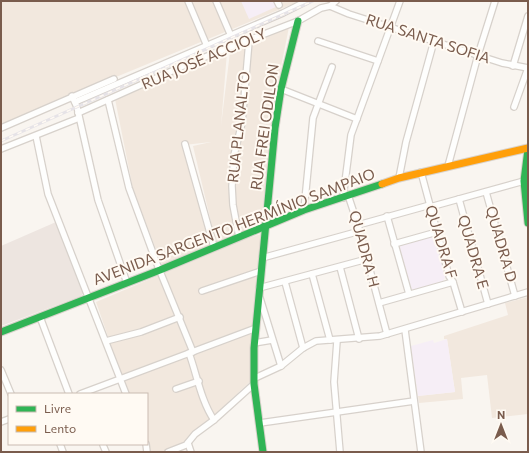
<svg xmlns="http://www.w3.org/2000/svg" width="529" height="453" viewBox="0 0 529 453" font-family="Commissioner,sans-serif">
  <rect width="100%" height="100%" fill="#f9f5f0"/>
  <g fill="#f2e8de">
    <path d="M1,1H300L99,84L1,127Z"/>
    <path d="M289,27L277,87L261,223L216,243L193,146L211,142L184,145L212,245L162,265L133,189L115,99L227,52L221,126L230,52Z"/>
    <path d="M261,234L253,350V379L186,441L164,452H145L147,444V394H128L96,302L240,241Z"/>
    <path d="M528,297V414L492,418L487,375L461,378L463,399L419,403L418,396L455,392L447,339H444V336L508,315L505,303Z"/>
  </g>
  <path fill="#ede5e0" d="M56,222L84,292L81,296L1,326V246Z"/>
  <g fill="#f6eef6">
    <path d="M241,1H276L278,6L249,19Z"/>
    <path d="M434,236L445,277L443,281L412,290L399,245Z"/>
    <path d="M447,339L455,392L418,396L411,346L433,340L434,343Z"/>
  </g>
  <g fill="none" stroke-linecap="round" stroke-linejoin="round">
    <g stroke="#d7d1cb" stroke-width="8">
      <g id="street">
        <path d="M188,1L207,46"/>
        <path d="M216,1L231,36"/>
        <path d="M277,1L279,5"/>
        <path d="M330,6L349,14L502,63L528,68"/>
        <path d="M318,41L378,61"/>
        <path d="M513,66L528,16"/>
        <path d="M281,89L357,119"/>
        <path d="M72,96L77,107L98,200L127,283"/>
        <path d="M108,100L129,188L157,264L193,352"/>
        <path d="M75,102L283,13L307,1"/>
        <path d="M514,107L528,68"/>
        <path d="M78,113L192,62L298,21L321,8L330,6L336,1"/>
        <path d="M1,128L114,79"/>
        <path d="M36,136L48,194L126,394"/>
        <path d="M185,144L214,247"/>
        <path d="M1,149L79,118"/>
        <path d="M448,166L478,55L495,1"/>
        <path d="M421,172L449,276L453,282L462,312"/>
        <path d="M399,178L406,142L434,41"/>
        <path d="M486,192L515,296"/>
        <path d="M348,195L358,225L387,334"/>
        <path d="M343,198L351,135L400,1"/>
        <path d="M459,199L488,304"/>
        <path d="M430,207L524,181"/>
        <path d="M304,210L313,118L332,67"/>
        <path d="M387,216L409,294"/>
        <path d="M358,225L430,205"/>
        <path d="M239,237L233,205L232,186L234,155L242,123L249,41"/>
        <path d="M394,244L437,232"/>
        <path d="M262,258L360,231"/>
        <path d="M340,267L359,339"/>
        <path d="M312,274L330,340"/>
        <path d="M285,282L303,348"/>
        <path d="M259,288L367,259"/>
        <path d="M202,291L261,271"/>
        <path d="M260,298L281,366"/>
        <path d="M379,303L453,282"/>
        <path d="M40,317L69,394"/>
        <path d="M405,330L421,452"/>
        <path d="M106,341L141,332L180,317"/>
        <path d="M337,341L334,382L340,452"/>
        <path d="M254,343L272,340"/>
        <path d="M189,353C197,375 201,401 214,420"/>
        <path d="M1,370L11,394"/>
        <path d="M255,378L281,366L303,348L316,341L380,336L528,292"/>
        <path d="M176,389L199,381"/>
        <path d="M80,394L256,328"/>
        <path d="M1,422L9,419"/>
        <path d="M260,423L414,401"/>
        <path d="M188,443L191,452"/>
        <path d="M60,444L63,452"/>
        <path d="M146,444L147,452"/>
        <path d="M103,445L106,452"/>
        <path d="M168,452L186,445L195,434L214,420L254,384"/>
      </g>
    </g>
    <g stroke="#d9d2cb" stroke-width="9">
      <g id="fast">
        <path d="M528,149L524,181L528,223"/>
        <path d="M1,332L160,270L304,210L382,184"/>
        <path d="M263,452L254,384V348L275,128L281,89L298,21"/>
      </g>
    </g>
    <g stroke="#d9d2cb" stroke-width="9">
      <path id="slow" d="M382,184L399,178L528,148"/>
    </g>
    <use href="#street" stroke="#fefefd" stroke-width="5.5"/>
    <use href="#fast" stroke="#30b455" stroke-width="7"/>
    <use href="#slow" stroke="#ff9f0a" stroke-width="7"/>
    <g stroke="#e6e3e7" stroke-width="3">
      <path id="rail" d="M1,141L313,1"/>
    </g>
    <use href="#rail" stroke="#fffaf3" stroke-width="1.5" stroke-dasharray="4.5" stroke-linecap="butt"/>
  </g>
  <g text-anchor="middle" stroke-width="4" stroke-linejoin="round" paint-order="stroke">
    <g font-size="15" fill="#7a5c4d" stroke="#fffaf3">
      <text transform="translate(428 39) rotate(18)" y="5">RUA SANTA SOFIA</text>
      <text transform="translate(204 59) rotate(-23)" y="5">RUA JOSÉ ACCIOLY</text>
      <text transform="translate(239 127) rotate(-84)" y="5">RUA PLANALTO</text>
      <text transform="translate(265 127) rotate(-82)" y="5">RUA FREI ODILON</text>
      <text transform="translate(234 227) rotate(-21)" y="5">AVENIDA SARGENTO HERMÍNIO SAMPAIO</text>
      <text transform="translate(441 242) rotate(73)" y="5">QUADRA F</text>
      <text transform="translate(501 244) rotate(74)" y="5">QUADRA D</text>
      <text transform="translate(364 249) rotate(75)" y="5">QUADRA H</text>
      <text transform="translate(473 252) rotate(74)" y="5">QUADRA E</text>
    </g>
  </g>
  <rect width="529" height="453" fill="none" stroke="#7a5c4d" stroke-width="4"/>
  <rect x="8" y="393" width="140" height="52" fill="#fffaf3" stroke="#cabbb1"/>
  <rect x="16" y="406" width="20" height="6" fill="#30b455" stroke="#cabbb1"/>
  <text x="44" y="413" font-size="12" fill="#7a5c4d">Livre</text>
  <rect x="16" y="426" width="20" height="6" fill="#ff9f0a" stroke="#cabbb1"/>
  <text x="44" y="433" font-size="12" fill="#7a5c4d">Lento</text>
  <g transform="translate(501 425)" stroke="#fffaf3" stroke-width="3" paint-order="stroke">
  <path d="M0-3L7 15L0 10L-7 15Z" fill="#7a5c4d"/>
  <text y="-6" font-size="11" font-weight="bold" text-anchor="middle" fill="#7a5c4d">N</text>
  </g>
</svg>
